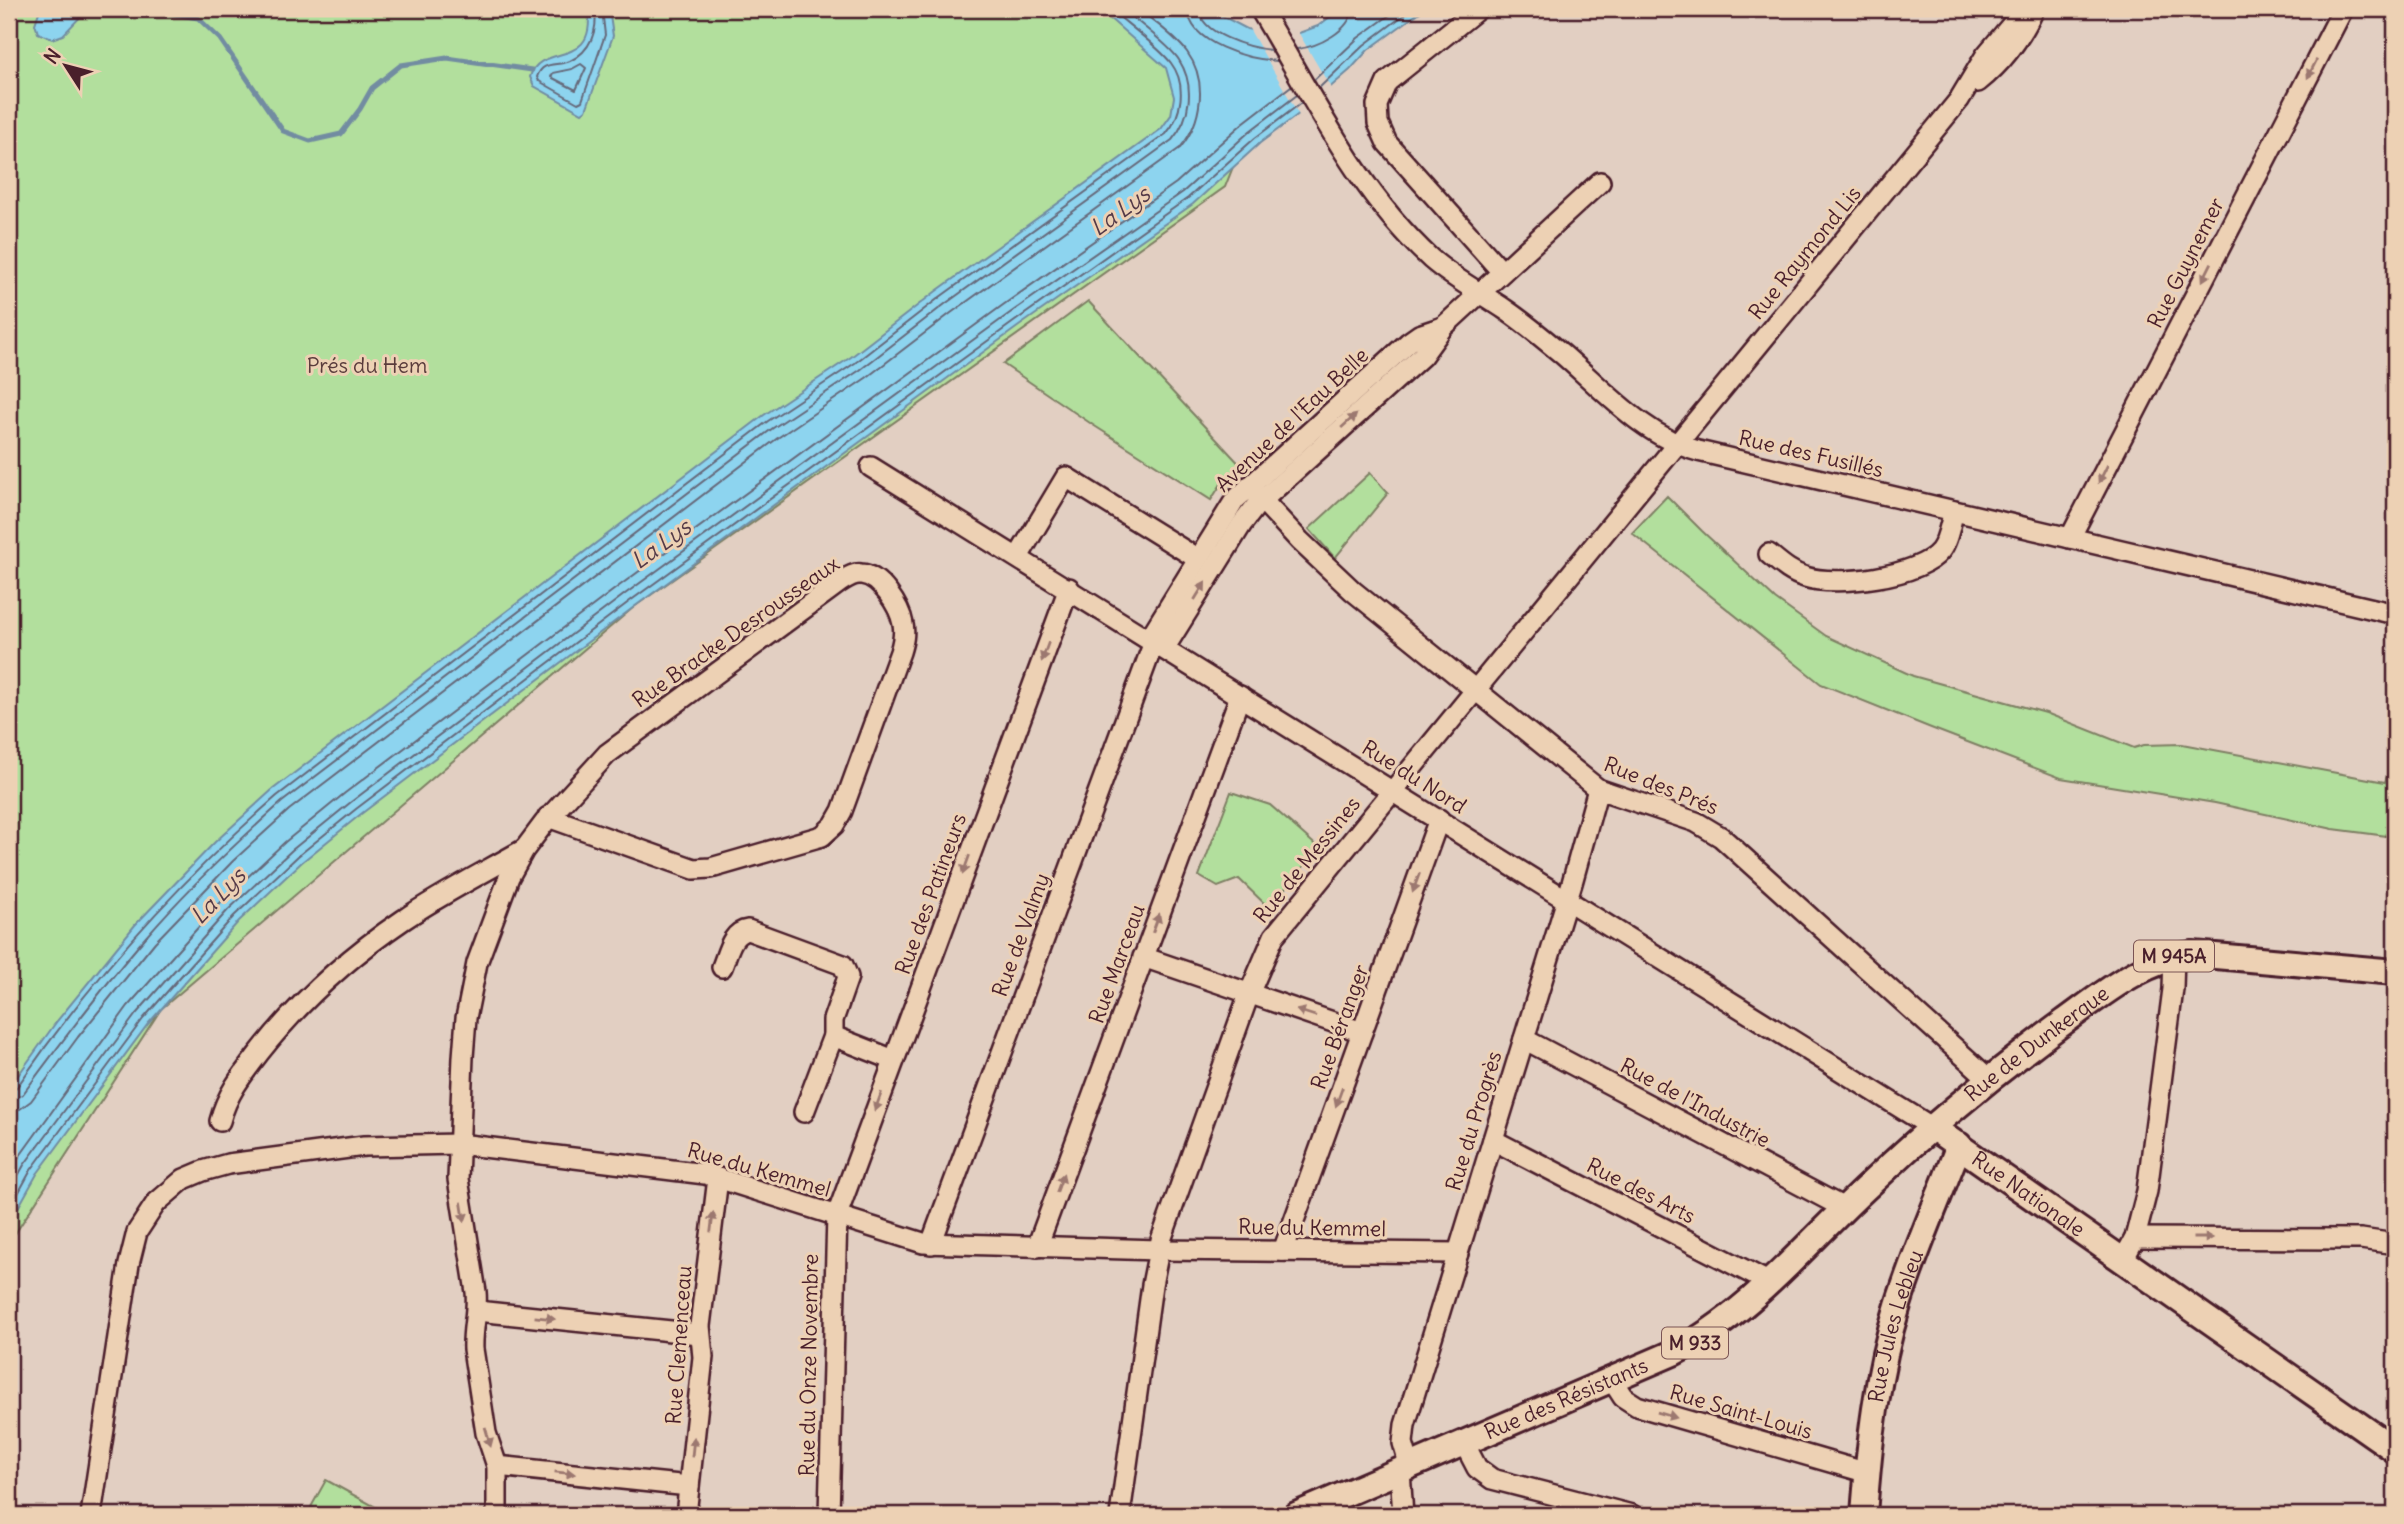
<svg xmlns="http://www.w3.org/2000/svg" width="2404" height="1524" viewBox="0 0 2404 1524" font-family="Delius,sans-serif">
  <rect width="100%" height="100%" fill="#e2cfc2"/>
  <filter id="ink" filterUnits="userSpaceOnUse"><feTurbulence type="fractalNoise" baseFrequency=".0143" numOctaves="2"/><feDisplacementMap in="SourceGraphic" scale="14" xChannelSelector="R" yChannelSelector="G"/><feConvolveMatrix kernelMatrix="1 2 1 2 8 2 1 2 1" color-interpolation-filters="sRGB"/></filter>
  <g filter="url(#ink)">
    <g fill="#b2df9d" stroke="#7e7f64" stroke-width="2">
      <path d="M9,9H1170L1242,144L1225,187L634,607L161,1009L9,1243Z"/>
      <path d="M1088,301L1245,470L1227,486L1223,481L1211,500L1093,425L1003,364Z"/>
      <path d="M1370,473L1388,493L1335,558L1309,529Z"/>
      <path d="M1667,496L1702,531L1775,599L1826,636L1913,676L2046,713L2134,748L2144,745L2182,744L2385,782L2395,750V837L2333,829L2215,803L2061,778L1931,728L1821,684L1632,533Z"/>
      <path d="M1231,792L1270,805L1319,848L1269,908L1239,879L1218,887L1199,876Z"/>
      <path d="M326,1480L381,1510L379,1515H326L311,1507Z"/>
    </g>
    <g fill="#8dd4ef" stroke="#728ca1" stroke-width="2">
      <path d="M40,9H88L63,35L52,39L38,33L35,24Z"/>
      <path d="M588,9H609L613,36L586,110L582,113L534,86L530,77C540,41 597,71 588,9Z"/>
      <path d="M1099,9H1209L1247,29L1277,35L1299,33L1318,26L1340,9H1424L1368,50L1350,70L1304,110L1260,143L1193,204L1019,326L634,607L361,814L302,862L239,921L148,1024L37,1174L9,1224V1088L57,1021L135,925L215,842L272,790L764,415L851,357L935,292L1161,129L1171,115L1174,97L1166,68Z"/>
    </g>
    <path fill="#e2cfc2" d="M1247,25L1268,30H1297L1332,90L1300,117Z"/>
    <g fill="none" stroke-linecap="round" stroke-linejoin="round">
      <g stroke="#656779" stroke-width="2">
        <path d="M595,9C598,30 591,51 570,61C556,67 543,60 537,77L539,81L578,103L582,101L605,35L602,9"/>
        <path d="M1188,9C1189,44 1248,59 1277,61"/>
        <path d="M1199,9C1200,34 1250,48 1271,50"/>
        <path d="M1297,49C1317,47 1351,31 1352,9"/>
        <path d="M581,64L586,68L576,90L551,77L553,73L572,69Z"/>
        <path d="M1314,80L1358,38L1398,9"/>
        <path d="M1319,88L1364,45L1412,9"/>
        <path d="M9,1091L17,1087C91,979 179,882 277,796L768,421L855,363L940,297L1166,134C1182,116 1187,84 1171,63C1160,48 1126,23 1110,9"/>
        <path d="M9,1100L16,1099L23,1094C62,1041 102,988 145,938C187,889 234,845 282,802L773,428L860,370L945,304L1172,140C1191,118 1195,85 1179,60C1170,45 1137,22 1123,9"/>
        <path d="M9,1110L20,1109L31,1101L78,1037L155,942L233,861L289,810L779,437L866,378L951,313L1180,148C1202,122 1208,81 1187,52C1175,36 1154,22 1139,9"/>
        <path d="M9,1171L128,1006L220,903L285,842L345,793L619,586L1003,305L1176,183L1243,123L1291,86"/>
        <path d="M9,1192L24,1165L136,1014L228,910L292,850L351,802L625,594L1010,313L1183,192L1250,131L1297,95"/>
        <path d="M9,1210L31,1170L143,1019L234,916L298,856L356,809L630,601L1015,321L1188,198L1255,138L1301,103"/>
      </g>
      <path stroke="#728ca1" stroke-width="5" d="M143,9L198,18L220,39L283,131L310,141L341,134L360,109L372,88L401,65L447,58L532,70"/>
      <g stroke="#4a1f2b" stroke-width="24">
        <g id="minor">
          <path d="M1260,9C1312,95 1356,190 1431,259C1454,279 1481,293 1506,310C1525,323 1543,338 1561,353C1602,388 1644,437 1698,451L2395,614"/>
          <path d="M1478,9L1387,82L1377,105L1378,123L1387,143L1502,272"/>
          <path d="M1978,82C2003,62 2021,38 2034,9"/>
          <path d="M871,467L1933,1128"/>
          <path d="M1249,486L1300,541L1353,591L1598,789L1696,822L1721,837L1989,1079"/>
          <path d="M2070,538L2343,9"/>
          <path d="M1769,554C1780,563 1791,573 1805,577C1835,587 1919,577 1940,551C1948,541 1950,524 1954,511"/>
          <path d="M1018,557L1066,477L1198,559"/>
          <path d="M1149,639L1235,500L1409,342L1419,335L1443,327"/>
          <path d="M1164,649L1242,524L1256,506L1422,356L1443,327L1600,182"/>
          <path d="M1143,957L1362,1032"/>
          <path d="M722,967C728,953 731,932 748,930L843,965L848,977L833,1020V1036"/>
          <path d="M1524,1039L1844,1208"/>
          <path d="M804,1112L833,1036L894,1060"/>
          <path d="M220,1121C227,1094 242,1075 259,1053C299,1002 350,956 403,920C441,894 483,873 523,850"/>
          <path d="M1493,1140L1768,1282"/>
          <path d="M2135,1238L2361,1239L2395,1244"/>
          <path d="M931,1244L1154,642"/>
          <path d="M1037,1247L1240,696"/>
          <path d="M1283,1251L1439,819"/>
          <path d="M2123,1260L2135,1238L2147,1191L2173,989L2174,955"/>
          <path d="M477,1311L700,1334"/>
          <path d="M1612,1380L1623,1397L1637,1406L1868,1473"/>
          <path d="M1464,1443L1477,1468L1492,1479L1632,1515"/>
          <path d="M497,1466L689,1486"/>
          <path d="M1410,1467L1403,1443L1405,1425L1572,883L1598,789"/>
          <path d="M1400,1471L1403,1515"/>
          <path d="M91,1515L129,1264L137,1232L156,1203L184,1179L203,1171L228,1164L364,1146L459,1144L705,1174L923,1243L1159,1250L1458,1253"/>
          <path d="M497,1515V1466L486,1433L473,1349C472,1329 478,1311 476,1292L458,1179L463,1057L466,1018L477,963L509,877L524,850L545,822L607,754L840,582C847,578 853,573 861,574C880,575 900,607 903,624C905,634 903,642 900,652L842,811L834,825L822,836L711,868L694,869L548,817"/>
          <path d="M686,1515L703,1357L700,1326L718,1178"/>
          <path d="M829,1515L837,1215L1069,588"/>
          <path d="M1120,1515L1152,1285L1161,1240L1249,994L1274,936L1959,100L1986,55L2025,9"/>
        </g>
      </g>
      <g stroke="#4a1f2b" stroke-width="30">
        <g id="major">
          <path id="s1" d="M1933,1128L2395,1450"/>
          <path id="s2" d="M1296,1515L1673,1353C1750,1314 1806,1243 1869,1185C1931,1126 1996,1072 2064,1022C2104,993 2143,960 2193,954L2395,972"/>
          <path id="s3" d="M1864,1515C1869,1445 1877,1372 1898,1305C1915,1251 1939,1198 1959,1145"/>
        </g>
      </g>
      <use href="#minor" stroke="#edd1b4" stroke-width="19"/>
      <use href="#major" stroke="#edd1b4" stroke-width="24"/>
    </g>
    <defs><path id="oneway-solid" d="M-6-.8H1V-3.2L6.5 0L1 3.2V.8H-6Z" transform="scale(1.75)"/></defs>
    <g fill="#9c7870">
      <use href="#oneway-solid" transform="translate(2312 69) rotate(117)"/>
      <use href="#oneway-solid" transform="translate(2207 272) rotate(117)"/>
      <use href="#oneway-solid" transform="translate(1349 421) rotate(-42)"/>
      <use href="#oneway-solid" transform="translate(2103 474) rotate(117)"/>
      <use href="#oneway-solid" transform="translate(1200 591) rotate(-58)"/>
      <use href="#oneway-solid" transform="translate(1045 652) rotate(110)"/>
      <use href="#oneway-solid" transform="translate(966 865) rotate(110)"/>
      <use href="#oneway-solid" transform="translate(1416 883) rotate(110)"/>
      <use href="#oneway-solid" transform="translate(1156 923) rotate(-70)"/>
      <use href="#oneway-solid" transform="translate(1306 1013) rotate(-162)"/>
      <use href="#oneway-solid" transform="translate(1339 1097) rotate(110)"/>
      <use href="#oneway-solid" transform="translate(878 1102) rotate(110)"/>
      <use href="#oneway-solid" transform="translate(1060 1183) rotate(-70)"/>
      <use href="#oneway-solid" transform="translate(463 1212) rotate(81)"/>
      <use href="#oneway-solid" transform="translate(712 1222) rotate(-83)"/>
      <use href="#oneway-solid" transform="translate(2203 1238)"/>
      <use href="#oneway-solid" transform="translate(545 1318) rotate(6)"/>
      <use href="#oneway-solid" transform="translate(1667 1415) rotate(16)"/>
      <use href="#oneway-solid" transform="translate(488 1437) rotate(74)"/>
      <use href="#oneway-solid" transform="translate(693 1447) rotate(-84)"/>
      <use href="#oneway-solid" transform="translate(565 1473) rotate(6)"/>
    </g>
  </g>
  <g text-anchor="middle" stroke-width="6" stroke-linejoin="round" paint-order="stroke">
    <g fill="#edd1b4" stroke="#7b5454" stroke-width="2">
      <rect x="2134" y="940.5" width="80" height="31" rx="5"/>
      <rect x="1662" y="1327.5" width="66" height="31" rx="5"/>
    </g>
    <g font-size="19" font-weight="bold" fill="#4a1f2b">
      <text x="2174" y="963">M 945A</text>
      <text x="1695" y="1350">M 933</text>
    </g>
    <g font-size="21" fill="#4a1f2b" stroke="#edd1b4">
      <text transform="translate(1805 253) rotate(-51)" y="7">Rue Raymond Lis</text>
      <text transform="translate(2186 263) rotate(-63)" y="7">Rue Guynemer</text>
      <text transform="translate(1292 420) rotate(-43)" y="7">Avenue de l'Eau Belle</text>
      <text transform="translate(1811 454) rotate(13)" y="7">Rue des Fusillés</text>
      <text transform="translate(736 632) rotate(-35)" y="7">Rue Bracke Desrousseaux</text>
      <text transform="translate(1414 777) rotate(32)" y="7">Rue du Nord</text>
      <text transform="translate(1661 786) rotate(22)" y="7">Rue des Prés</text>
      <text transform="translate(1307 860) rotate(-51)" y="7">Rue de Messines</text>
      <text transform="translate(931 894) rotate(-70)" y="7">Rue des Patineurs</text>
      <text transform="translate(1021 935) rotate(-70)" y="7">Rue de Valmy</text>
      <text transform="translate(1117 964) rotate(-70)" y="7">Rue Marceau</text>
      <text transform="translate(1340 1027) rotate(-70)" y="7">Rue Béranger</text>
      <text dy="7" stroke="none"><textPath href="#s2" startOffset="889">Rue de Dunkerque</textPath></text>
      <text transform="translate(1695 1103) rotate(28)" y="7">Rue de l'Industrie</text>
      <text transform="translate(1474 1121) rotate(-73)" y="7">Rue du Progrès</text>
      <text transform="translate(759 1170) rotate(16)" y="7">Rue du Kemmel</text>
      <text transform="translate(1641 1191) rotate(27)" y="7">Rue des Arts</text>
      <text dy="7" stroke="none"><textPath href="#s1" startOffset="116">Rue Nationale</textPath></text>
      <text transform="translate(1312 1228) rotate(1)" y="7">Rue du Kemmel</text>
      <text dy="7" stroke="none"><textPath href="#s3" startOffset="192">Rue Jules Lebleu</textPath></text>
      <text transform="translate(679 1345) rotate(-86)" y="7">Rue Clemenceau</text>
      <text transform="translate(809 1365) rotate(-89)" y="7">Rue du Onze Novembre</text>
      <text dy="7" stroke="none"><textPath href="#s2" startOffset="294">Rue des Résistants</textPath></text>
      <text transform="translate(1741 1412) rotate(16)" y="7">Rue Saint-Louis</text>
    </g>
    <g font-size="21" fill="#5a3c3c" stroke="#edd1b4">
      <text x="367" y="373">Prés du Hem</text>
    </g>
    <g font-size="23" font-style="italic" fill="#543a48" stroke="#edd1b4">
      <text transform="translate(1120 211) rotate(-36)" y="8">La Lys</text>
      <text transform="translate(661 544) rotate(-36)" y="8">La Lys</text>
      <text transform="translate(218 896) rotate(-46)" y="8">La Lys</text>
    </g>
  </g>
  <rect width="2404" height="1524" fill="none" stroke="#edd1b4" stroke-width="35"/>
  <rect x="18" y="18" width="2369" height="1489" fill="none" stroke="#4a1f2b" stroke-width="2.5" filter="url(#ink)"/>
  <g transform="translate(66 66) rotate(306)" stroke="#edd1b4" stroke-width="5" paint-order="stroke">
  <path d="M0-5L12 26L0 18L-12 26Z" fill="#4a1f2b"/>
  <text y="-10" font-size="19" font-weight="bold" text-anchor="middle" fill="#4a1f2b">N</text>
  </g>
</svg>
